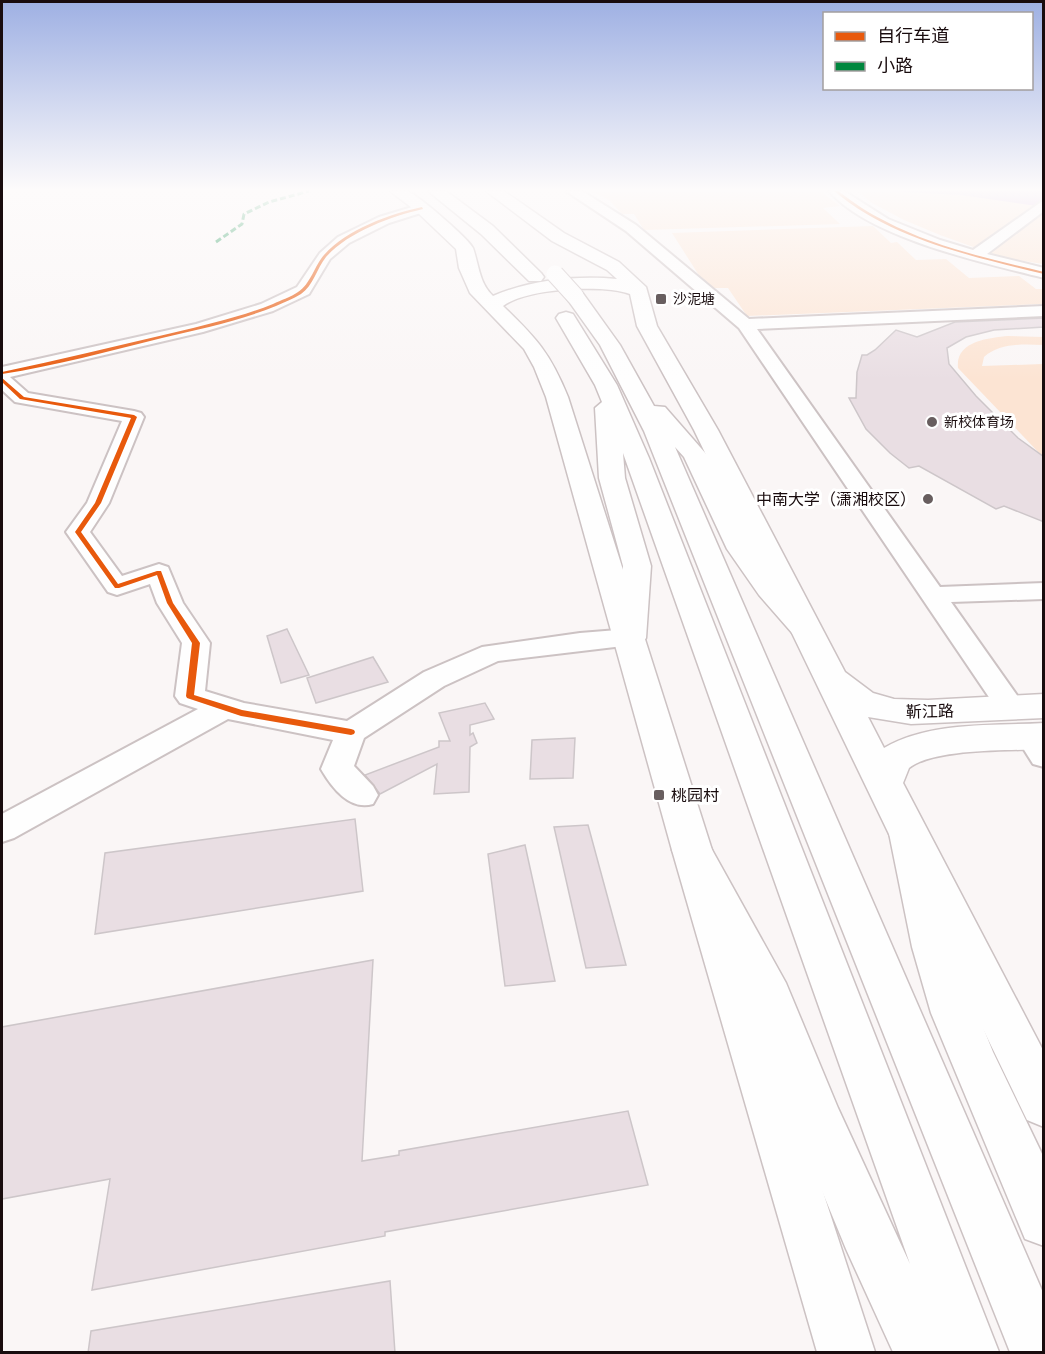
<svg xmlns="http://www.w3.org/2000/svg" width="1045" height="1354" viewBox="0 0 1045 1354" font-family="'Alegreya Sans','Noto Sans SC',sans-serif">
  <rect width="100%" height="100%" fill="#faf6f6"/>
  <g fill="#fce4d3">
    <path d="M591,191H820L840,206L823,208L840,224L644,230L634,214H622L609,200Z"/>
    <path d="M857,191H1043V264L1004,258L940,235L904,220L872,203Z"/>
    <path d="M873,226L891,243L897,242L916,260L946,259L969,278L1019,276L1036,289H1043V304L747,316L728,288H707L672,233Z"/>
    <path d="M1008,336L1043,337V345C1024,344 999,343 984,357L982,366L1043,364V457L958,368C955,341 989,338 1008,336Z"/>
  </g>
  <path fill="#cfaadb" d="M883,191H1043V207L961,195Z"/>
  <g fill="#e9dee3" stroke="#cdc6c9" stroke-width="1.5">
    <path d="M1044,318V327L994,330L966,337L947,348L949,364L976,396L1018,438L1044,457V522L1004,506L996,509L919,466L909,468L890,453L866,429L849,398H856L857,372L862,355H867L875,350L896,330L917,337L955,322Z"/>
    <path d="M287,629L309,675L281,683L267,636Z"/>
    <path d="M373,657L388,682L316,703L307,678Z"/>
    <path d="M485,703L494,719L470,725V735L473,733L477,743L470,747L469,792L434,794L437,764L380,794L365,775L439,747V741H450L439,713Z"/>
    <path d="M575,738L573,778L530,779L532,740Z"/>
    <path d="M355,819L363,891L95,934L105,853Z"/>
    <path d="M588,825L626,965L586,968L554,827Z"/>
    <path d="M525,845L555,981L505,986L488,854Z"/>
    <path d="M373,960L362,1161L399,1155V1151L628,1111L648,1185L385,1232V1236L92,1290L110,1179L2,1199V1027Z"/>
    <path d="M390,1281L395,1353H88L91,1331Z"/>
  </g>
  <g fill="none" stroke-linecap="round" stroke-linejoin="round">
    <g stroke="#ccc2c3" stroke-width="4">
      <g id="minor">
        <path d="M566,191H582L636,225L749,319L1044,306V316L757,329L940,587L1044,583V599L951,602L1021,701L1026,708L1021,715L1011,718L1001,715L739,328L626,231Z"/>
        <path d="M829,191H844L888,219L940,240L973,250L1044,200V211L987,254L1044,268V278C985,263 869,238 829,191Z"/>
        <path d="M422,204L429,208L427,211L389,223L349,243L330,259L309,294L273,311L203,332L10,377L28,393L134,411L141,413L144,417L109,503L90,532L122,576L159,564L168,567L183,603L210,643L205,691L244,703L347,721L424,672L482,647L580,633L630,629L640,632L644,638L640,644L498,661L444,686L364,738L354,766L373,786L378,795L373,804C350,811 332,788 321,769L333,740L228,719L14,838L2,842V814L198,709L180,703L175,696L182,643L157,603L150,584L117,595L108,592L66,532L87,503L122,421L15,402L2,390V367L196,324L261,304L297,287L320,253L338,237L379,217Z"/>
        <path d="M1031,726L1044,732V767L1033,764L1016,737L1020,729Z"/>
      </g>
    </g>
    <g stroke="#ccc2c3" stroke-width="3">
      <path id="major" d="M390,191C396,191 404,190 409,192C419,196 469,239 473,248C479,265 479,283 493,296C530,280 577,275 617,279L607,270L552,241L486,191H504L564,233L619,262L646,287L657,326L718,430L845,672L873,693L894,699L928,700L1044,694V718L911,724L868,717L884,748C930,721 993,726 1044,723V749C1010,751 935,748 909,768L903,783L1044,1052V1127L1027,1120L694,430L637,326L630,294C603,284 527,288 503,306C537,339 550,353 568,397L712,850L875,1352H817L672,850L546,397L534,367L524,349L470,293L459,268L456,249L416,211Z"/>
    </g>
    <g stroke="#ccc2c3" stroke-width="3">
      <g id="highway">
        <path d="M428,191H446L493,226L541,273L544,277L541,281H529L481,234Z"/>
        <path d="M575,290L582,292L620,345L654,406L665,407L707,455L754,548L781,583L820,627L815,634L804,637L793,634L759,595L727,549L684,457L675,447L1044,1295V1352H1010L644,431L600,345L565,296L568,292Z"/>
        <path d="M566,312L573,314L617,385L649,458L999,1352H893L846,1249L794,1123L750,1002L672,850L678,839L692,834L706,839L786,983L838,1108L910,1264L623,453L625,478L651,566L646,638L641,645L630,648L619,645L614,638L623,566L599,478L595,408L602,402L595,385L556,318L559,314Z"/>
        <path d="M908,818L922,822L927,833L966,985L993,1052L1044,1158V1246L1025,1239L931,1013L912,947L889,833L894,822Z"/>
      </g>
    </g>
    <use href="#minor" fill="#fefefe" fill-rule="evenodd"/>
    <use href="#major" fill="#fefefe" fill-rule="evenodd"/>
    <use href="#highway" fill="#fefefe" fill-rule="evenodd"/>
    <g stroke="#ccc2c3" stroke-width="19" stroke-linecap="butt">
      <path id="highway-bridge" d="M555,274L575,296"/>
    </g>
    <use href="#highway-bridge" stroke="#fefefe" stroke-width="17"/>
    <path stroke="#00873e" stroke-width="3" stroke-dasharray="6 3" stroke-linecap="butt" d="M216,242L242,224L244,214L269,202L309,191"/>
    <g stroke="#fff" stroke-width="3">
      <g id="cycleway">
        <path d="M834,191H838C853,202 868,213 885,221C934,247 990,259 1044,272V274C971,256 893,240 834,191Z"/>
        <path d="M422,207L423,209C392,216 348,232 326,257C317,268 313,286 301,294C293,299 284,302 276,306C239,321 200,329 162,338C109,351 55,366 2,374V372C59,360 115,346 172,333C206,325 241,317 273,304C281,300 291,297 298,292C310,285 315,265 324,255C347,229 390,214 422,207Z"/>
        <path d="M2,378L24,397L134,415L137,417L101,503L81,532L118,584L157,571H161L173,603L200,643L194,695L242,710L351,729L354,730L355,732L354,734L351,735L241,716L187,698L186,696L192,643L167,603L157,575L119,588H115L75,532L95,503L131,418L20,399L2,382Z"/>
      </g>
    </g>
    <use href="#cycleway" fill="#e8590c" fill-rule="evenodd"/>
  </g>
  <linearGradient id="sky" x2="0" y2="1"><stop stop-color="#9eb0e3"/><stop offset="0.5" stop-color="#fdfbfb"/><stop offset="1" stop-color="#fdfbfb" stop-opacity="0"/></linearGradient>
  <rect width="1045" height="380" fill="url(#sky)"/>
  <g fill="#685e5f" stroke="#fff" stroke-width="2">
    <rect x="655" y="293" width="12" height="12" rx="3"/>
    <circle cx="932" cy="422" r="6"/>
    <circle cx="928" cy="499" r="6"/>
    <rect x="653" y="789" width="12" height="12" rx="3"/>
  </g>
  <g text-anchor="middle" stroke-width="6" stroke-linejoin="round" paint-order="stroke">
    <g font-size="14" fill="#190c0e" stroke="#fff" text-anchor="start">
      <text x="673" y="304">沙泥塘</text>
      <text x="944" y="427">新校体育场</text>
    </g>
    <g font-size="16" fill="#190c0e" stroke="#fff" text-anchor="end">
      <text x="916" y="505">中南大学（潇湘校区）</text>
      <text x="671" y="801" text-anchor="start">桃园村</text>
    </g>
    <g font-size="16" fill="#190c0e" stroke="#fff">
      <text transform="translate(930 711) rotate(-1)" y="6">靳江路</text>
    </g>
  </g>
  <rect width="1045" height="1354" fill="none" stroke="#190c0e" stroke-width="6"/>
  <rect x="823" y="12" width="210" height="78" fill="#ffffff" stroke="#a39e9f" stroke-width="1.5"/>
  <rect x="835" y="32" width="30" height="9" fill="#e8590c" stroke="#a39e9f" stroke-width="1.5"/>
  <text x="877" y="42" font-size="18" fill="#190c0e">自行车道</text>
  <rect x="835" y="62" width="30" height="9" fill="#00873e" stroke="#a39e9f" stroke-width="1.5"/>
  <text x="877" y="72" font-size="18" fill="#190c0e">小路</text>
</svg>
